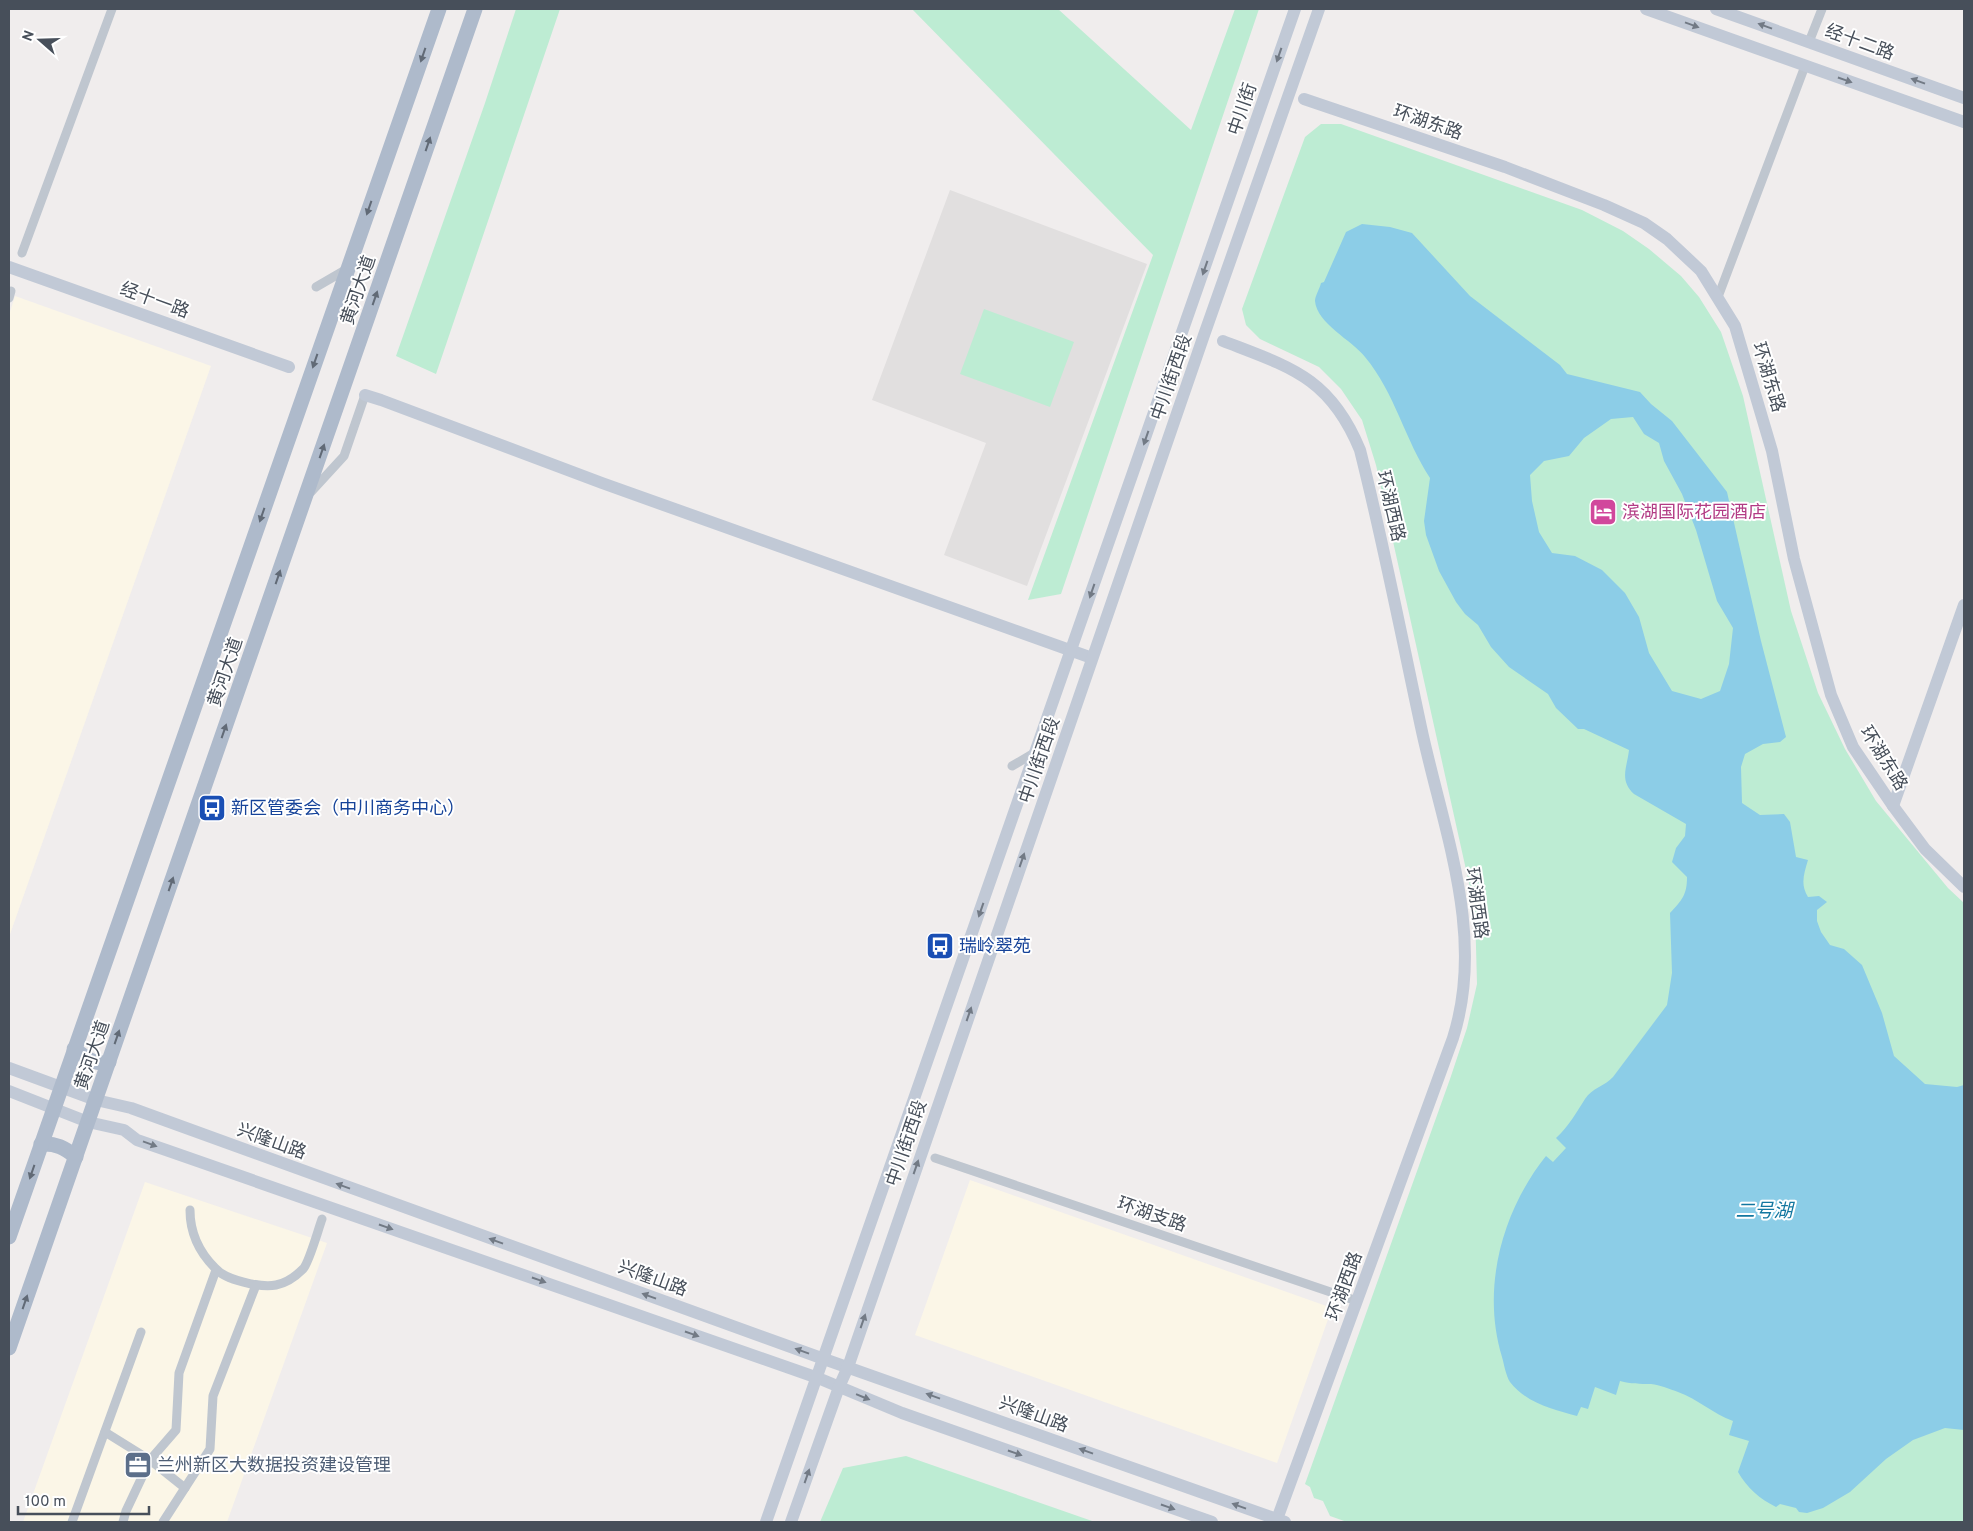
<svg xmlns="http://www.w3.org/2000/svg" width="1973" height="1531" viewBox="0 0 1973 1531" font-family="Overpass,'Noto Sans SC',sans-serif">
  <rect width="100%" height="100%" fill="#f0eded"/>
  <g fill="#fbf6e7">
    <path d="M15,296L211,366L9,937V315Z"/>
    <path d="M970,1180L1332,1308L1277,1463L915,1335Z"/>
    <path d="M145,1182L327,1243L227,1522H23Z"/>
  </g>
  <path fill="#e1dfdf" d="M950,190L1147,264L1027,586L944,555L986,443L872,400Z"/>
  <g fill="#bdecd3">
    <path d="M516,9H560L436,374L396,356L485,103Z"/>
    <path d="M912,9H1058L1191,130L1235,9H1259L1061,594L1028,600L1153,255Z"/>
    <path d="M1321,124H1341L1582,210L1623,231L1649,249L1681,276L1699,297L1721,332L1743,396L1791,611L1818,693L1845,749L1876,801L1948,888L1964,903V1522H1347L1330,1516L1323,1501L1314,1498L1310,1487L1305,1484L1450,1079L1467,1028L1477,984L1475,910L1376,465L1362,420L1341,389L1319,367L1260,339L1246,325L1242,309L1305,137Z"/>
    <path d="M984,309L1074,342L1050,407L960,374Z"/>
    <path d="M906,1456L1095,1522H820L843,1468Z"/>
  </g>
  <path fill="#8ccde7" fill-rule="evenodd" d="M1362,224L1390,227L1412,233L1470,296L1560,365L1567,374L1640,392L1651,404L1672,421L1727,492L1761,641L1786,737L1780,742L1763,744L1745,754L1741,767L1742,803L1760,815L1784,814L1790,822L1796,857L1808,860C1804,874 1800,884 1808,897L1819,896L1827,902L1817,910V921L1821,932L1830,945L1844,949L1862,965L1882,1013L1894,1056L1925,1084L1957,1087L1964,1085V1430L1945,1428L1913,1440L1886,1459L1850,1492L1823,1508L1807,1513L1799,1512L1796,1508L1780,1504L1776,1507C1760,1499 1747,1488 1738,1472L1749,1441L1729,1435L1733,1421C1713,1414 1698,1399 1678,1392C1670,1389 1660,1385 1651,1384C1640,1384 1631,1384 1620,1381L1616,1395L1595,1387L1588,1409L1581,1407L1577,1416C1554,1410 1526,1403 1510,1382C1506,1376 1504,1364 1502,1357C1481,1288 1502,1211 1546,1156L1553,1162L1566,1148L1556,1138C1569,1126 1576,1113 1585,1099C1592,1088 1605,1086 1613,1077L1667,1005L1672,973L1670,913C1682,900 1687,895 1687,877L1672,862L1676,848L1685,836L1686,824L1634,794C1619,780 1627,768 1629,750L1584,729H1578L1556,708L1548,694L1509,667L1491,647L1478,625L1465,614L1456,602L1439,571L1426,535L1424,521L1430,478C1405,440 1395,393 1365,357C1352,340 1317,324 1315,301C1315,296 1320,288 1321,283L1324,282L1346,232ZM1633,417L1644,434L1659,443L1664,461L1682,494L1696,530L1717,601L1733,628L1729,664L1720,691L1701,699L1672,691L1649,653L1639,617L1625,593L1602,570L1575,556L1552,553L1539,532L1532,501L1530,475L1544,461L1569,456L1584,438L1611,419Z"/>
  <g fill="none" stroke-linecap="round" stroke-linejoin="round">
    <g stroke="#bfc6cf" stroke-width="9">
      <path d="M1809,42L1822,9"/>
      <path d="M22,253L112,9"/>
      <path d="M316,287L347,269"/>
      <path d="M1718,297L1805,66"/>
      <path d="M9,298L11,291"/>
      <path d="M311,492L344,456L365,395"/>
      <path d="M1012,766L1036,752"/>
      <path d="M935,1158L1357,1301"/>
      <path d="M190,1210C190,1232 199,1252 215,1268C225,1280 261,1288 276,1285C286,1283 296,1276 303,1269C309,1263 318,1230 322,1219"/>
      <path d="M105,1432L150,1460L185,1488"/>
      <path d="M72,1522L141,1332"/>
      <path d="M123,1522L126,1511L150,1460L176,1430L179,1373L216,1270"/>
      <path d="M163,1522L210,1449L213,1396L256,1285"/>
    </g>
    <g stroke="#c1c9d6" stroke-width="12">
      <path d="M1646,9L1964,122"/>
      <path d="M1716,9L1964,98"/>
      <path d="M1304,99L1505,167L1604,205L1644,223L1667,239L1701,271L1735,326L1772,451L1794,559L1831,695L1853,747L1893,806L1925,849L1964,887"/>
      <path d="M9,267L289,367"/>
      <path d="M1223,341C1290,367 1330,377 1360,450C1383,541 1401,634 1421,727C1443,830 1486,934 1453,1038L1276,1522"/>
      <path d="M365,395L381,400L602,483L1092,658"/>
      <path d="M1893,806L1964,605"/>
      <path d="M9,1068L96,1100L131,1108L824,1359L1285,1522"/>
      <path d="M9,1091L88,1122L124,1130L137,1140L166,1150L818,1378L902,1413L1212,1522"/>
      <path d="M766,1522L1295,9"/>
      <path d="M791,1522L839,1387L848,1367L1204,335L1319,9"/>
    </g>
    <g stroke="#aebacb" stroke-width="15">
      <path d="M74,1049C86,1057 94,1066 109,1062"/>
      <path d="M41,1144C56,1143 65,1148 76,1157"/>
      <path d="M9,1237L439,9"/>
      <path d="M9,1348L475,9"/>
    </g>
  </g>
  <defs><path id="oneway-solid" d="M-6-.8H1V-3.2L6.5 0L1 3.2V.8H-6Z" transform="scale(1.25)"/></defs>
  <g fill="#727a85">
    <use href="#oneway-solid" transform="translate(1692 25) rotate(20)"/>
    <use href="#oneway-solid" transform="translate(1765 26) rotate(-160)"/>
    <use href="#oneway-solid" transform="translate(1279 55) rotate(109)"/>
    <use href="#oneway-solid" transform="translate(1845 80) rotate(19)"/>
    <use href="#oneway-solid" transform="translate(1918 81) rotate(-160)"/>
    <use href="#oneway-solid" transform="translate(1205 268) rotate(109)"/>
    <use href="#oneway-solid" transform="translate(1146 438) rotate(109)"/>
    <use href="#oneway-solid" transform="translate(1092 591) rotate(109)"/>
    <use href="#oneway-solid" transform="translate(1022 860) rotate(-71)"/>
    <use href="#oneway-solid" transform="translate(981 910) rotate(109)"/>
    <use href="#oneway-solid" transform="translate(969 1014) rotate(-71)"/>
    <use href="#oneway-solid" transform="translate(150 1144) rotate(20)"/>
    <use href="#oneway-solid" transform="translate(916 1167) rotate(-71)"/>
    <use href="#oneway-solid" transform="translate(343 1186) rotate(-160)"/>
    <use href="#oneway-solid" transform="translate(386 1227) rotate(19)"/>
    <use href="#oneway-solid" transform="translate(496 1241) rotate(-160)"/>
    <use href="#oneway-solid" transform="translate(539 1280) rotate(19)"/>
    <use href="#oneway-solid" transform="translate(649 1296) rotate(-160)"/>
    <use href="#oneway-solid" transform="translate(863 1321) rotate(-71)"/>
    <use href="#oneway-solid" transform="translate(692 1334) rotate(19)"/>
    <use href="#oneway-solid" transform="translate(802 1351) rotate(-160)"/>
    <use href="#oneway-solid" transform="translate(933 1396) rotate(-160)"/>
    <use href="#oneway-solid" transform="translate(863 1397) rotate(22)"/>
    <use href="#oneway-solid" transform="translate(1086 1451) rotate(-160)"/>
    <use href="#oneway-solid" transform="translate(1015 1453) rotate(19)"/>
    <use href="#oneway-solid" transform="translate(807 1476) rotate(-71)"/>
    <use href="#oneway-solid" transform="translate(1239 1506) rotate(-160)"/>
    <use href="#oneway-solid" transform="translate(1168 1507) rotate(19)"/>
  </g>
  <g fill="#616a76">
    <use href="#oneway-solid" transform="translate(423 55) rotate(109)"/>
    <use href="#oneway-solid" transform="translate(428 144) rotate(-71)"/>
    <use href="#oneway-solid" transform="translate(369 208) rotate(109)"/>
    <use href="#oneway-solid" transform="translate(375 298) rotate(-71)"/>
    <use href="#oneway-solid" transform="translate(315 361) rotate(109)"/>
    <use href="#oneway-solid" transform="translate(322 451) rotate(-71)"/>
    <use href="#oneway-solid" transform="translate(262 515) rotate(109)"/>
    <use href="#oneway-solid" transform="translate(278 577) rotate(-71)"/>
    <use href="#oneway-solid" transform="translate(224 731) rotate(-71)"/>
    <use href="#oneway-solid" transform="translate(171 884) rotate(-71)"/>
    <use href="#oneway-solid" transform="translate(117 1037) rotate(-71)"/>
    <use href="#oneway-solid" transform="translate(32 1172) rotate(109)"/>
    <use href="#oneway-solid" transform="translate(25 1302) rotate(-71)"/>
  </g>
  <defs>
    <g id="hotel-square" transform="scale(1.4375)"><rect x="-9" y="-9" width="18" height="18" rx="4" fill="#d1479c" stroke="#fff"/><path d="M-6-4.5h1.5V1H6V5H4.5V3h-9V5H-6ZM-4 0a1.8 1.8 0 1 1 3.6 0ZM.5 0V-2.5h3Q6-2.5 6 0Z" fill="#fff"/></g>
    <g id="bus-square" transform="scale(1.4375)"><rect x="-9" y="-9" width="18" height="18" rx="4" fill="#1a4fb4" stroke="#fff"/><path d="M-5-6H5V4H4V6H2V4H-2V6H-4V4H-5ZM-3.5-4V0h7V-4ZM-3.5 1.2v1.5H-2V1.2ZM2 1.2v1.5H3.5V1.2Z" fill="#fff"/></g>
    <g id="office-square" transform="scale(1.4375)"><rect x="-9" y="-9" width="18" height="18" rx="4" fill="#5c6f8a" stroke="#fff"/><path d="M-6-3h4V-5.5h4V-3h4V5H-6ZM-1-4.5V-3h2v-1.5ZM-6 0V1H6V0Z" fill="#fff"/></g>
  </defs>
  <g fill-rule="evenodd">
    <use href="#hotel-square" x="1603" y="512"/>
    <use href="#bus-square" x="212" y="808"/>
    <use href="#bus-square" x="940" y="946"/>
    <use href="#office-square" x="138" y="1465"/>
  </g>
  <g text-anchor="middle" stroke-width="4" stroke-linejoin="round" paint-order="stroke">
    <g font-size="18" fill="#474f5a" stroke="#fff">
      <text transform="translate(1860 42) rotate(20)" y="6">经十二路</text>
      <text transform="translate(1242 109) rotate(-71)" y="6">中川街</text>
      <text transform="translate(1428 122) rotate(19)" y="6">环湖东路</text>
      <text transform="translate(358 290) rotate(-71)" y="6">黄河大道</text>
      <text transform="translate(155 300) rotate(20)" y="6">经十一路</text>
      <text transform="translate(1171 377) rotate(-71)" y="6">中川街西段</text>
      <text transform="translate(1769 377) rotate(73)" y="6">环湖东路</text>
      <text transform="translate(1391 506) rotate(77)" y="6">环湖西路</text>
      <text transform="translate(225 672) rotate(-71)" y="6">黄河大道</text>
      <text transform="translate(1884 758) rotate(58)" y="6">环湖东路</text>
      <text transform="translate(1039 760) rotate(-71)" y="6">中川街西段</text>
      <text transform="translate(1477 903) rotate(82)" y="6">环湖西路</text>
      <text transform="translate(92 1055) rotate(-71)" y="6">黄河大道</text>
      <text transform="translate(272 1141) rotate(20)" y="6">兴隆山路</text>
      <text transform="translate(906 1143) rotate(-71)" y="6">中川街西段</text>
      <text transform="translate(1152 1214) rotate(19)" y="6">环湖支路</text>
      <text transform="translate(653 1278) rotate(20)" y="6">兴隆山路</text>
      <text transform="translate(1344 1286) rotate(-70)" y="6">环湖西路</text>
      <text transform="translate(1034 1414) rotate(20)" y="6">兴隆山路</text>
    </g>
    <g font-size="18" fill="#b23c85" stroke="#fff" text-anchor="start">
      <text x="1622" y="518">滨湖国际花园酒店</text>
    </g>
    <g font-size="18" fill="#164399" stroke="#fff" text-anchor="start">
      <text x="231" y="814">新区管委会（中川商务中心）</text>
      <text x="959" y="952">瑞岭翠苑</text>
    </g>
    <g font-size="18" fill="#4e5e75" stroke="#fff" text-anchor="start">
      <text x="157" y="1471">兰州新区大数据投资建设管理</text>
    </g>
    <g font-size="19" font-style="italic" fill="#1377a0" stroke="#fff">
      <text x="1764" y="1217">二号湖</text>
    </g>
  </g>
  <rect width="1973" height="1531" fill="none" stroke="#474f5a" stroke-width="20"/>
  <g transform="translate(40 40) rotate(290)" stroke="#ffffff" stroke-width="4" paint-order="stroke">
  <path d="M0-4L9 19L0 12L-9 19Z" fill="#474f5a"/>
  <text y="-8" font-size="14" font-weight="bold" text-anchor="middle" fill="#474f5a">N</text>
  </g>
  <path d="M18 1506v8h131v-8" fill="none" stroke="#474f5a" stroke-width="2.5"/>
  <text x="25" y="1506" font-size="15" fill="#474f5a" stroke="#ffffff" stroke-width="4" paint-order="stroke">100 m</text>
</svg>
